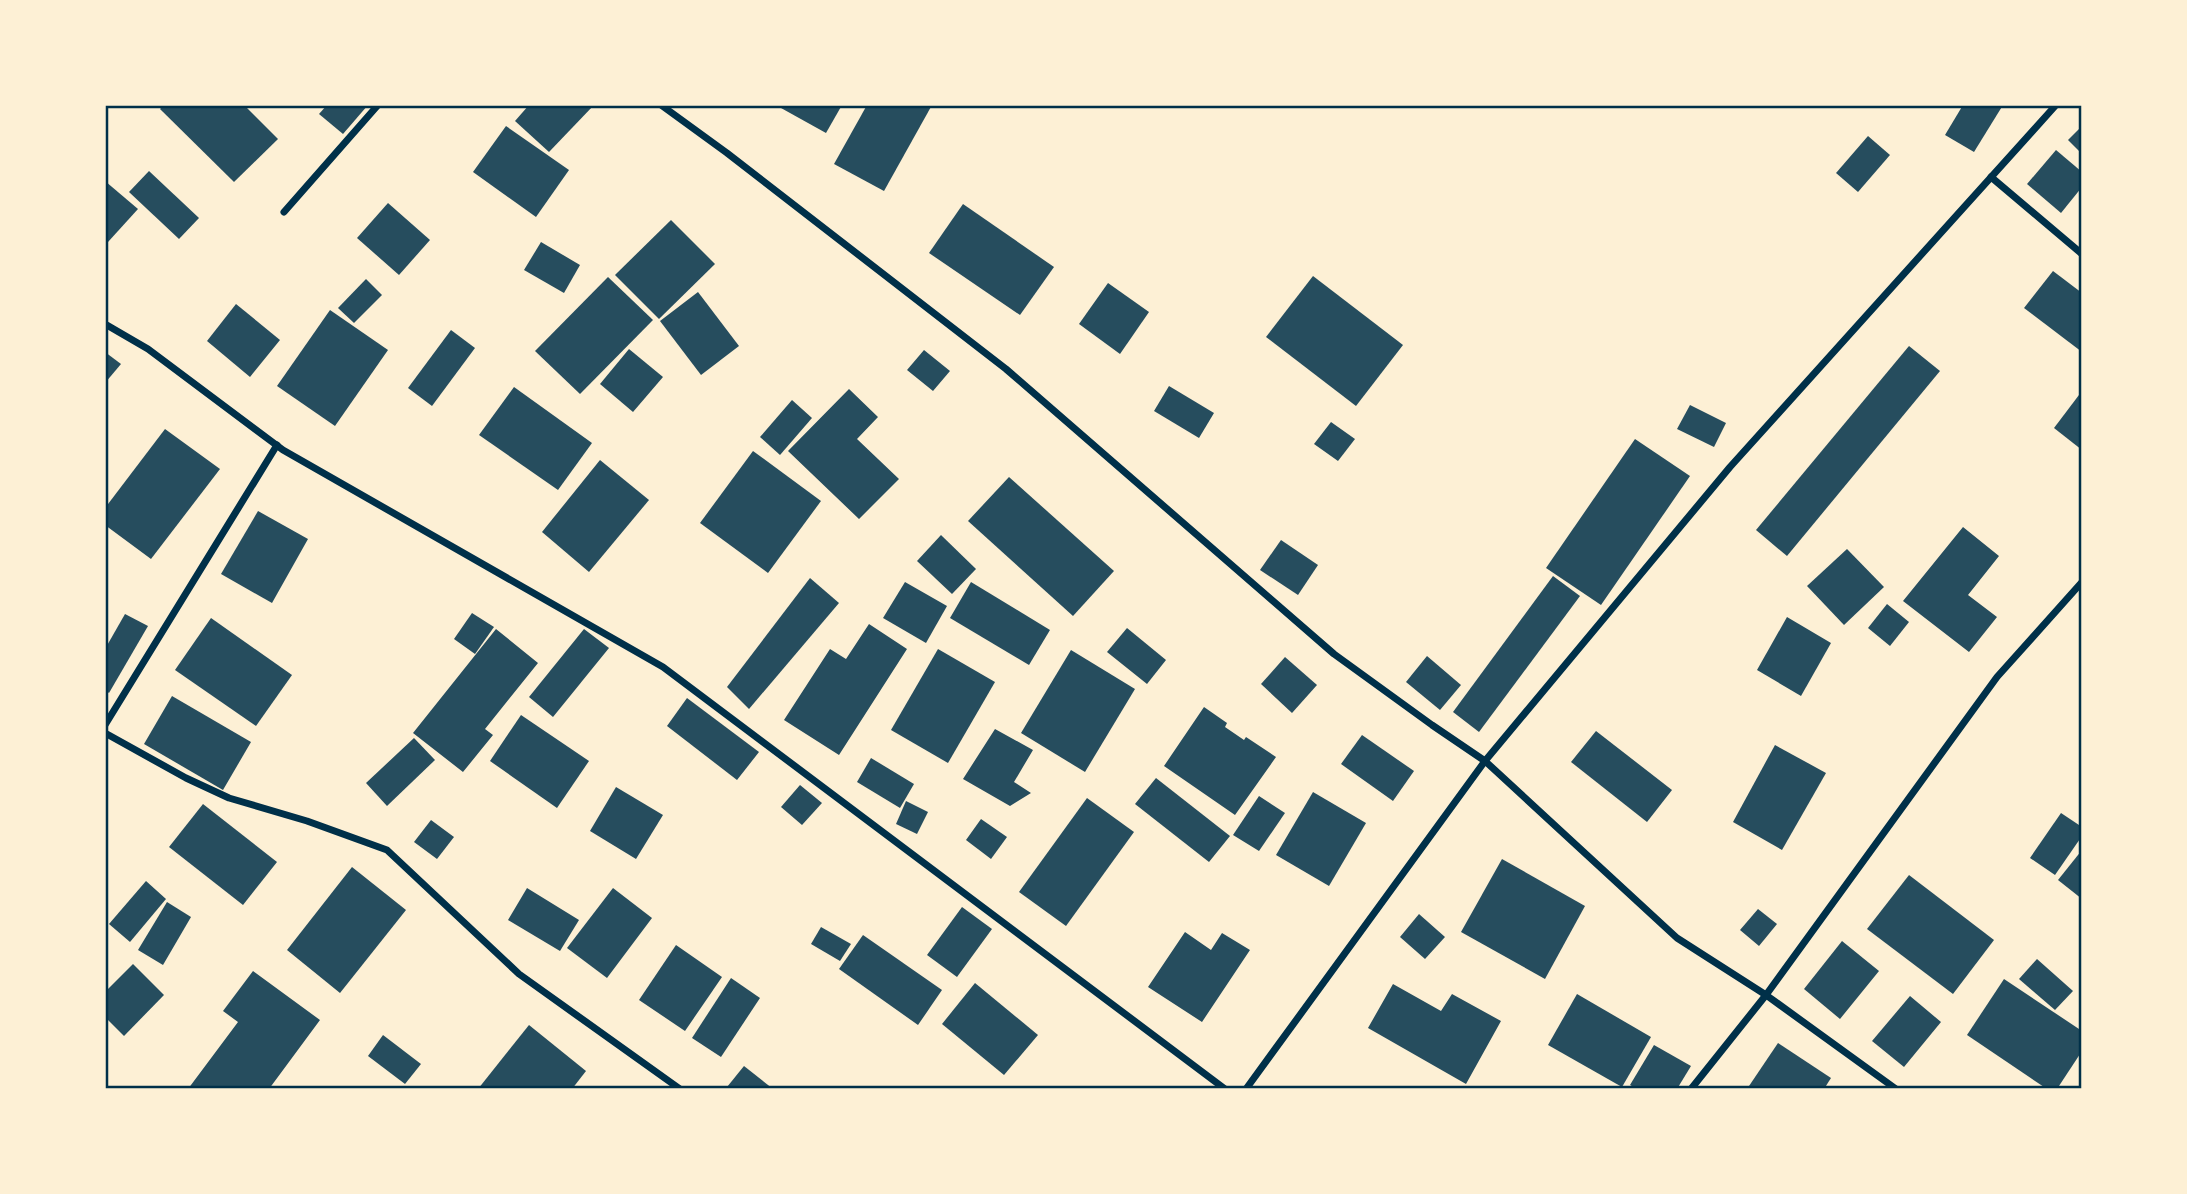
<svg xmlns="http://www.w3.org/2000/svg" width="2187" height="1194" viewBox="0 0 2187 1194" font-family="Signika,sans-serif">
  <rect width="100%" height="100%" fill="#fdf0d5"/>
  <g fill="#264d5e">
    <path d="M164,105H244L278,139L234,182L160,109Z"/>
    <path d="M327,105H368L343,134L319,114Z"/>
    <path d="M529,105H594L549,152L515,121Z"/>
    <path d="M782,105H842L826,133L781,108Z"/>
    <path d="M867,105H932L884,191L834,164Z"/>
    <path d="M1963,105H2003L1974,152L1945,135Z"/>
    <path d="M506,126L569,170L536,217L473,172Z"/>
    <path d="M2082,126V154L2068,140Z"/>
    <path d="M1868,136L1890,155L1858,192L1836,173Z"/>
    <path d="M2056,150L2082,172V187L2061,213L2027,184Z"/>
    <path d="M149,171L199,218L179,239L129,192Z"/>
    <path d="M105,181L138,209L108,242L105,240Z"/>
    <path d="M388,203L430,240L399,275L357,238Z"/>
    <path d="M963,204L1054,267L1020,315L929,253Z"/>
    <path d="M671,220L715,264L659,319L615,275Z"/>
    <path d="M541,242L580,265L564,293L524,270Z"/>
    <path d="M2053,271L2082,293V352L2024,308Z"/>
    <path d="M1313,276L1403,345L1356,406L1266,337Z"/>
    <path d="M608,277L653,320L580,394L535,351Z"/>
    <path d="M366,279L382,295L354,323L338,308Z"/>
    <path d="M1108,283L1149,312L1120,354L1079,324Z"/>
    <path d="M698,292L739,346L701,375L660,321Z"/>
    <path d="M236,304L280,340L250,377L207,341Z"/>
    <path d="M330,310L388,350L335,426L277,386Z"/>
    <path d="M451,330L475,348L432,406L408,388Z"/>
    <path d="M1909,346L1940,371L1787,556L1756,530Z"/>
    <path d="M629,349L663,377L633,412L600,384Z"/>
    <path d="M924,350L950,371L933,391L907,370Z"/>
    <path d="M105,352L121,364L105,383Z"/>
    <path d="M1169,386L1214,413L1199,438L1154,411Z"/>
    <path d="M514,387L592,443L558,490L479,435Z"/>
    <path d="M849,389L878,417L857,439L899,479L859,519L788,451Z"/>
    <path d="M2082,391V450L2054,428Z"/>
    <path d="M792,400L812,418L780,455L760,437Z"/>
    <path d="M1690,405L1726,423L1714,447L1677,429Z"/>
    <path d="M1331,422L1355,439L1338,461L1314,444Z"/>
    <path d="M165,429L220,469L151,559L105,525V508Z"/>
    <path d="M1635,439L1690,476L1601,605L1546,568Z"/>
    <path d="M753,451L821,501L768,573L700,523Z"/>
    <path d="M600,460L649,500L589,572L542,532Z"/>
    <path d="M1009,477L1114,571L1073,616L968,521Z"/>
    <path d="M258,511L308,539L272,603L221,574Z"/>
    <path d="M1963,527L1999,556L1968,595L1997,617L1969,652L1903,601Z"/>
    <path d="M941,535L976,569L952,594L917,561Z"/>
    <path d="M1281,540L1318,565L1298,595L1260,570Z"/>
    <path d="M1847,549L1884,587L1844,625L1807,586Z"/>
    <path d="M1553,576L1580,596L1479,732L1453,712Z"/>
    <path d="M810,578L839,603L749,709L727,687Z"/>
    <path d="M905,582L947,606L926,643L883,618Z"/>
    <path d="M971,582L1050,630L1029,665L950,618Z"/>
    <path d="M1887,604L1909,622L1890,646L1868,628Z"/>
    <path d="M472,613L494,627L475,654L454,639Z"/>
    <path d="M125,614L148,626L109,693L105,690V649Z"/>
    <path d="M1787,617L1831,643L1801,696L1757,670Z"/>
    <path d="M211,618L292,675L256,726L175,670Z"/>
    <path d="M869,624L907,649L839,755L784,720L830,649L846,659Z"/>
    <path d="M1127,628L1166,660L1147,684L1107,652Z"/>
    <path d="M496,629L538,663L485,729L493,735L463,772L413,733Z"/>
    <path d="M584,629L609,648L553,717L529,697Z"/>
    <path d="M938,649L995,682L948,763L891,730Z"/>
    <path d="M1071,650L1135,689L1085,772L1021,733Z"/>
    <path d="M1427,656L1461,685L1440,710L1406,682Z"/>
    <path d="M1285,657L1317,685L1292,713L1261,684Z"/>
    <path d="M172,696L251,742L223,790L144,744Z"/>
    <path d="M687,698L759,752L737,780L667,726Z"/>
    <path d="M1204,707L1227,723L1225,727L1244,740L1246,737L1276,757L1235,815L1164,766Z"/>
    <path d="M521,715L589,761L557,808L490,761Z"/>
    <path d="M995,729L1033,750L1014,782L1031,793L1010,806L963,779Z"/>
    <path d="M1596,731L1672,790L1647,822L1571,762Z"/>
    <path d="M1362,735L1414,771L1393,801L1341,764Z"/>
    <path d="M414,738L435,760L387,806L366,783Z"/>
    <path d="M1775,745L1826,773L1782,850L1733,822Z"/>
    <path d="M871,758L914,784L900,808L857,782Z"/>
    <path d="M1156,778L1230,836L1209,862L1135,804Z"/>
    <path d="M800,785L822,803L802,825L781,807Z"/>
    <path d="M616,787L663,815L636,859L590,831Z"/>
    <path d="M1313,792L1366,823L1329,886L1276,855Z"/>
    <path d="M1259,796L1285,813L1259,851L1233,835Z"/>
    <path d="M1087,798L1134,832L1066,926L1019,892Z"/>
    <path d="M906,801L928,812L917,834L896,824Z"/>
    <path d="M203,804L277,862L243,905L169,847Z"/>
    <path d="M2061,813L2082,827V836L2055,875L2030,858Z"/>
    <path d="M981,819L1007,837L991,859L966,840Z"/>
    <path d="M431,820L454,837L437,859L414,842Z"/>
    <path d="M2082,850V899L2058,880Z"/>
    <path d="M1502,859L1585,906L1545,979L1461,932Z"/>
    <path d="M352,867L406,910L340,993L287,950Z"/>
    <path d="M1909,875L1994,940L1953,994L1867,929Z"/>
    <path d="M146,881L166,899L130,942L109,924Z"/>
    <path d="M527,888L579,920L560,951L508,920Z"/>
    <path d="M613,888L652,918L607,978L567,948Z"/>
    <path d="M167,902L191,917L163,965L138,950Z"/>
    <path d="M962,907L992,929L957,977L927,955Z"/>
    <path d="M1758,909L1777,924L1759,946L1740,930Z"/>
    <path d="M1419,914L1445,937L1425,959L1400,937Z"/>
    <path d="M821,927L851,944L840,961L811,944Z"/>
    <path d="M1185,932L1211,950L1222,933L1250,950L1202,1022L1148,987Z"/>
    <path d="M863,935L942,990L918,1025L839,969Z"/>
    <path d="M1842,941L1879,971L1840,1019L1804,989Z"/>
    <path d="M676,945L722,977L685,1031L639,1000Z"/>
    <path d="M2037,959L2073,991L2055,1010L2019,979Z"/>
    <path d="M133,964L164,995L124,1036L105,1017V992Z"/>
    <path d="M253,971L320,1020L269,1089H188L238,1022L223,1011Z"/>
    <path d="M731,978L760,998L721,1057L692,1038Z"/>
    <path d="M2004,979L2082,1031V1051L2057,1089H2047L1967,1035Z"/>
    <path d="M975,983L1038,1035L1004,1075L942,1024Z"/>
    <path d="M1393,984L1441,1011L1452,994L1501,1021L1466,1084L1368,1028Z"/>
    <path d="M1577,994L1651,1037L1622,1087L1548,1045Z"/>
    <path d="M1910,996L1941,1022L1904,1067L1872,1041Z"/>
    <path d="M529,1025L586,1071L572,1089H478Z"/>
    <path d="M383,1035L421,1064L405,1084L368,1056Z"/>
    <path d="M1778,1043L1831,1078L1824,1089H1747Z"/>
    <path d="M1654,1045L1691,1066L1677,1089H1637L1630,1085Z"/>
    <path d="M744,1066L773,1089H729L727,1087Z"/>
  </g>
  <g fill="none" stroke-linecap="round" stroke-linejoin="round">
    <g stroke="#003049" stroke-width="7">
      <path d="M661,105L727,153L1006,369L1334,654L1432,725L1485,761L1677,938L1766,995L1896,1089"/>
      <path d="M1991,177L2082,254"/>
      <path d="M284,212L378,105"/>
      <path d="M105,324L148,349L283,450L663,667L1225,1089"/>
      <path d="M105,725L277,445"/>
      <path d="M105,733L186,778L229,798L307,821L387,850L519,974L680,1089"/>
      <path d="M1246,1089L1485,761L1730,467L2056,105"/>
      <path d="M1691,1089L1766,995L1997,677L2082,582"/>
    </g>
  </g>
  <rect width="2187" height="1194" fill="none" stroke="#fdf0d5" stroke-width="214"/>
  <rect x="107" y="107" width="1973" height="980" fill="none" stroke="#003049" stroke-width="2.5"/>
</svg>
